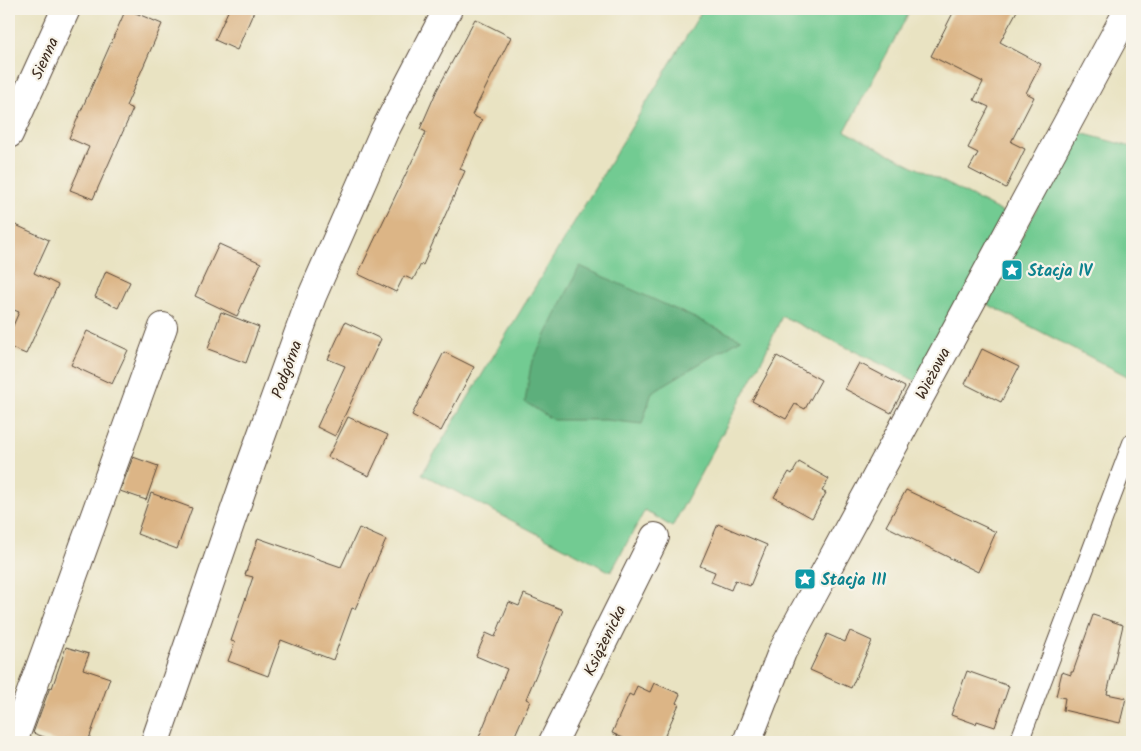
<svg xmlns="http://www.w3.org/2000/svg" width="1141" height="751" viewBox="0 0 1141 751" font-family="Kalam,sans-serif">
  <rect width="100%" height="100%" fill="#f7f3e8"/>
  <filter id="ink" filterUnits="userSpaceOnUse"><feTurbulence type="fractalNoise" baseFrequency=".02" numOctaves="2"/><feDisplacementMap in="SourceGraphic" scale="10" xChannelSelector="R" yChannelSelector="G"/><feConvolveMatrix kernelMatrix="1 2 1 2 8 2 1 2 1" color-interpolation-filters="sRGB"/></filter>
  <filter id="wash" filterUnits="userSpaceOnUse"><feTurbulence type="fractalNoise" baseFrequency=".0096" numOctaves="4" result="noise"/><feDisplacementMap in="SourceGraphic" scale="20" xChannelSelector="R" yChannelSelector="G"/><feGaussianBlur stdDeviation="1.12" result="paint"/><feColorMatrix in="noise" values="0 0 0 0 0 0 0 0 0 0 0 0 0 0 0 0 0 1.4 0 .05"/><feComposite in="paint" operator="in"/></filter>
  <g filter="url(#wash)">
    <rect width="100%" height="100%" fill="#e9e3c2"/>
    <g fill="#72cb92" stroke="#567a58">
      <path d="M703,9H911L845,131L1010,216L920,383L782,316L763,358L672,527L645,510L611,572L422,474Z"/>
      <path d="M1077,132L1132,147L1131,378L987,304Z"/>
    </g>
    <path fill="#5daf7c" stroke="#4c6c4d" d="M580,266L741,339L652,392L642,424L606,420H553L525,402L531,365Z"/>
    <g id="blocks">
      <g fill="#dcb586">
        <path d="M126,9L162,24L126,106L133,109L93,199L70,190L89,147L69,138Z"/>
        <path d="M229,9H255L237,50L215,40Z"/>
        <path d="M955,9H1018L1000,42L1041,64L1026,93L1034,97L1011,142L1025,149L1006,188L969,169L978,153L968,148L989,107L974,100L983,82L931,56Z"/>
        <path d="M475,19L511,37L472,115L482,120L460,169L465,171L423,265L421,264L413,280L404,276L396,292L358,274L426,132L420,129L437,90Z"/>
        <path d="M9,222L49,240L34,273L58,285L26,354L9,347V335L19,312L9,308Z"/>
        <path d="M219,244L261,263L237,316L195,296Z"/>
        <path d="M106,271L130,282L118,308L95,297Z"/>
        <path d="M221,312L259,327L246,363L208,349Z"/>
        <path d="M345,322L381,339L335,436L317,427L345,366L328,359Z"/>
        <path d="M87,331L128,350L112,384L71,365Z"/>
        <path d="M982,349L1019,367L1001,402L965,384Z"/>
        <path d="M444,352L474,367L441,431L412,415Z"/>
        <path d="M777,356L821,380L805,409L795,404L786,419L752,401Z"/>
        <path d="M859,363L905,387L891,413L845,389Z"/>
        <path d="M348,417L388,435L369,476L328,457Z"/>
        <path d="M133,457L158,466L146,500L120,491Z"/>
        <path d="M799,462L829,479L822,491L826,493L812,518L774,497L789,472L792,474Z"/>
        <path d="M906,490L996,532L978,572L886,526Z"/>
        <path d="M151,493L192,508L177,549L137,534Z"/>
        <path d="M718,524L767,545L750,586L735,580L731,590L711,582L715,572L700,566Z"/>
        <path d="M359,528L386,540L355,609L352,608L333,660L281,640L268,676L228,661L235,642L231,641L253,577L245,575L258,538L341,567Z"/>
        <path d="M524,594L563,610L526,699L530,701L512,742H477L507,669L476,656L486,633L495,637L509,602L519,606Z"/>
        <path d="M1093,615L1123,625L1107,694L1126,698L1120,723L1063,710L1065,698L1056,696L1062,672L1071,675V672H1073Z"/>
        <path d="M850,631L872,641L851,688L810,670L827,634L845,642Z"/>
        <path d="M66,647L89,654L83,669L110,678L88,742H58L33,733L50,687L52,688Z"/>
        <path d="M967,671L1009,686L995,727L977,721L976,724L951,715Z"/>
        <path d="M654,683L680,694L676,703L679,704L662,742H632L612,733L629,694L633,696L637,686L650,692Z"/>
      </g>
    </g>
  </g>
  <g filter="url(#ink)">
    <use href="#blocks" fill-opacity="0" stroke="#554637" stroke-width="1"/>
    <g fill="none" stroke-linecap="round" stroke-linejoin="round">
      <g stroke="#554637" stroke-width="20">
        <path id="lane" d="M1019,742L1132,443"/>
      </g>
      <g stroke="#554637" stroke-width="30">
        <g id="street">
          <path d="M9,134L66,9"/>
          <path d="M13,742L163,327"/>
          <path d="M155,742L242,489L312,296L384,132L448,9"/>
          <path d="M553,742L655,537"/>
          <path d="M747,742L782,652L1129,9"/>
        </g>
      </g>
      <use href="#lane" stroke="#fff" stroke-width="18"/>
      <use href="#street" stroke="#fff" stroke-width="28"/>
    </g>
  </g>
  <defs>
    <g id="sight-square" transform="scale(1.125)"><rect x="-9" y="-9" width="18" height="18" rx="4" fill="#0f9aa8" stroke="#f7f3e8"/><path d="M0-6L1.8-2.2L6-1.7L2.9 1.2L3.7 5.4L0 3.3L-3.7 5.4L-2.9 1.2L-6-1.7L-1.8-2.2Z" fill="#fff"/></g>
  </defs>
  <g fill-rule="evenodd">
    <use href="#sight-square" x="1012" y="270"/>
    <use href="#sight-square" x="805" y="579"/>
  </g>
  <g text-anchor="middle" stroke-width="4.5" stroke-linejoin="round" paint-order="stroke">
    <g font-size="16" fill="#3b2a1e" stroke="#f7f3e8">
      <text transform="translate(44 58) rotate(-65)" y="6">Sienna</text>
      <text transform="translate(286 369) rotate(-70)" y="6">Podgórna</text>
      <text transform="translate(932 373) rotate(-62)" y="6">Wieżowa</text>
      <text transform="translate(604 640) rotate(-64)" y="6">Książenicka</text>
    </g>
    <g font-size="16" font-weight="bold" fill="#0d838f" stroke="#f7f3e8" text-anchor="start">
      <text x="1028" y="276">Stacja IV</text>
      <text x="821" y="585">Stacja III</text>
    </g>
  </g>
  <rect width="1141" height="751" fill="none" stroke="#f7f3e8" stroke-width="30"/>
</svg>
